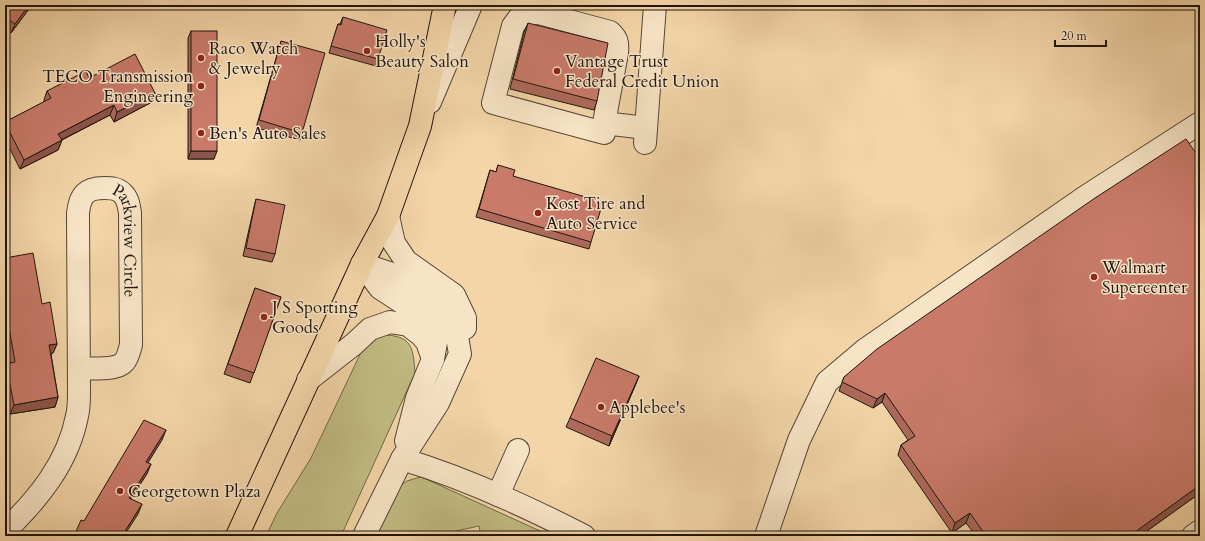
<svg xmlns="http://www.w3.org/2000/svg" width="1205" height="541" viewBox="0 0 1205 541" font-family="Cardo,serif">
  <rect width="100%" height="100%" fill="#f3d5a7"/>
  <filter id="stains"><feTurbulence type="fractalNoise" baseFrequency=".005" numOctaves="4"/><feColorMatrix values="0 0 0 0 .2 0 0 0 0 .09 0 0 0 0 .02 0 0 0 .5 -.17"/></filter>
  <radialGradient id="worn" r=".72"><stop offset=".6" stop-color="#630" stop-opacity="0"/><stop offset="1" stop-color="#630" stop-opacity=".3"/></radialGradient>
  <g fill="#c2bb82" stroke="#716848">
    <path d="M387,335C414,337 413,351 415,373L341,536H266L277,513L311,458L363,348L373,339Z"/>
    <path d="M420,477L426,479L551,536H481L479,526L434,536H370L401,485L407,481Z"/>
  </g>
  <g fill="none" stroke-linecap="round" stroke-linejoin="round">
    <g stroke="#554635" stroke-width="24">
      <g id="minor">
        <path d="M430,102L471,5"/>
        <path d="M604,123L617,53C618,43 617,38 610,32L539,13L527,14L519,18L513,26L493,103L604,133V123L646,128"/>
        <path d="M645,143L655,5"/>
        <path d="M388,216L394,243L406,261L454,295L465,318V328"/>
        <path d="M362,264L389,273L415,287L442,306L454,319L460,354L438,403L402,459L364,536"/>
        <path d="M362,264L380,288L406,305L421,313L433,326L437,337L433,359L417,398L406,441"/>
        <path d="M308,380L354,344L370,329L390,322L408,325L421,335L427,342L433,359"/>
        <path d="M402,459C465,478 526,506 584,536"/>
        <path d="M498,495L518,450"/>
        <path id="s1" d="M5,531C38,499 68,463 77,416C79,409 79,400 79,392L78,213C80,195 86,188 104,188C111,188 117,188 122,193C128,198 129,206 130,213L131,345C129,351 128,358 124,362C116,371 91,368 80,368"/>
        <path d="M766,536L799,440L827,382L866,349L1085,197L1200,123"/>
        <path d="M1193,536L1200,531"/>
      </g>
    </g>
    <g stroke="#20160f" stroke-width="24">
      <path id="major" d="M237,536L362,264L388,216L420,126L445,5"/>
    </g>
    <use href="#minor" stroke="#f7e4c6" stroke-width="22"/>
    <use href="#major" stroke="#f3d5a7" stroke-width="22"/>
  </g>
  <g fill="#ad695a" stroke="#20160f">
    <path d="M5,5H32L11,33L5,29Z"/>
    <path d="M343,17L378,59L376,66L329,53L338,24H340Z"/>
    <path d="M528,23L597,101L594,110L510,89L524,32Z"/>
    <path d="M191,31L214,159H188V38Z"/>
    <path d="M281,41L302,133L300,140L256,128L279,48Z"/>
    <path d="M89,78L155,93L152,102L114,122L110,115L62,140L58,150L20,169L5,139V122L44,102V100L47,91Z"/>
    <path d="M1200,159V493L1140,536H976L966,523L952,533L898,455L901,445L908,440L882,402L873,408L839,391L844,377Z"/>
    <path d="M498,165L513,176L591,242L589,249L476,217L490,170L496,172Z"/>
    <path d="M256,199L275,254L272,262L243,256L254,207Z"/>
    <path d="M5,258L42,304L57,344L53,353L51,354L58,397L55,407L10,414L5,385V368L6,364L10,363L5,333Z"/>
    <path d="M255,288L281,297L250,383L224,374Z"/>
    <path d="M639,376L635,386L609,446L566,427L570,418Z"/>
  </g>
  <g fill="#8d554a" stroke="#20160f">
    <path d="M29,5H32L11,33L15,24Z"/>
    <path d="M155,93L152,102L114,122L117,112Z"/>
    <path d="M114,105L110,115L55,143L58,134Z"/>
    <path d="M62,140L58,150L20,169L24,160Z"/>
    <path d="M191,151H217L214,159H188Z"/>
    <path d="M57,344L53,353L46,355L49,345Z"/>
    <path d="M639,376L635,386L609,446L612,436Z"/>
    <path d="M885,393L882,402L873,408L877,399Z"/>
    <path d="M58,397L55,407L10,414L14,405Z"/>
    <path d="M166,430L162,440L143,471L146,462Z"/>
    <path d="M151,464L147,474L125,508L129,498Z"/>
    <path d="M1200,485V493L1140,536H1134L1135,532Z"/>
    <path d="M142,504L138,514L124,536H122Z"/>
    <path d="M970,513L966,523L952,533L955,523Z"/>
  </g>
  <g fill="#c97a69" stroke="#20160f">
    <path d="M5,5H29L15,24L5,17Z"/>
    <path d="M343,17L387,30L378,59L331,46L338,24L341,25Z"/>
    <path d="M528,23L608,43L597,101L513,79Z"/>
    <rect x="191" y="31" width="26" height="120"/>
    <path d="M281,41L325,53L302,133L259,120Z"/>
    <path d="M135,54L155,93L117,112L114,105L58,134L62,140L24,160L5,123V122L51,98L47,91L86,71L89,78Z"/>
    <path d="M1186,139L1200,159V485L1135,532L1138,536H986L970,513L955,523L901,445L915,436L885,393L877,399L842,382L844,377L877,349L1095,198Z"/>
    <path d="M498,165L515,170L513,176L603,202L591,242L479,209L490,170L496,172Z"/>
    <path d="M256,199L285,205L275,254L246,248Z"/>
    <path d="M33,253L42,304L50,302L57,344L49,345L58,397L14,405L6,364L15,362L5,304V258Z"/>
    <path d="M255,288L281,297L254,373L228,364Z"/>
    <path d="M596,358L639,376L612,436L570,418Z"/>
    <path d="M144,420L166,430L146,462L151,464L129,498L142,504L122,536H74L81,520L84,521Z"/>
  </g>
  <g fill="#8f2418" stroke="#f7e4c6" stroke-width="1.5">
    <circle cx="367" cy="51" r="4"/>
    <circle cx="201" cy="58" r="4"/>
    <circle cx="557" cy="71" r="4"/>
    <circle cx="201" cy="86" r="4"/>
    <circle cx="201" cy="133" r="4"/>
    <circle cx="538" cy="213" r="4"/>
    <circle cx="1094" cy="277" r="4"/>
    <circle cx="264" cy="317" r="4"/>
    <circle cx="601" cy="407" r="4"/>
    <circle cx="120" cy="491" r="4"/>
  </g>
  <g text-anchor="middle" stroke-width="3" stroke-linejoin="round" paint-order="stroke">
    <g font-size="17" fill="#20160f" stroke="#f7e4c6" text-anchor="start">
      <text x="375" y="47">Holly's<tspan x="375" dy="20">Beauty Salon</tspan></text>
      <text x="209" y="54">Raco Watch<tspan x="209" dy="20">&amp; Jewelry</tspan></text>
      <text x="565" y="67">Vantage Trust<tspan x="565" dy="20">Federal Credit Union</tspan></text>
      <text x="193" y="82" text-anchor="end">TECO Transmission<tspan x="193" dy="20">Engineering</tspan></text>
      <text x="209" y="139">Ben's Auto Sales</text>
      <text x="546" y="209">Kost Tire and<tspan x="546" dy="20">Auto Service</tspan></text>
      <text x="1102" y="273">Walmart<tspan x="1102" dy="20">Supercenter</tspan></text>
      <text x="272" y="313">J S Sporting<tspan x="272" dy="20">Goods</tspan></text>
      <text x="609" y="413">Applebee's</text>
      <text x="128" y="497">Georgetown Plaza</text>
    </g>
    <g font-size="17" fill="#20160f" stroke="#f7e4c6">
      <text dy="6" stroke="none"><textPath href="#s1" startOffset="450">Parkview Circle</textPath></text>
    </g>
  </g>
  <rect width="1205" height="541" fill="none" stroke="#f3d5a7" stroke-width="20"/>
  <rect x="6" y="6" width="1193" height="529" fill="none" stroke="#20160f" stroke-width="2"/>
  <rect x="10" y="10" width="1185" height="521" fill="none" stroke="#20160f"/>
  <path d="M1055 40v6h51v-6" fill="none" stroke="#20160f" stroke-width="2"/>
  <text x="1061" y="40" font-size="12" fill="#20160f" stroke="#f7e4c6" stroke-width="3" paint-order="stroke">20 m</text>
  <rect width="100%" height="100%" filter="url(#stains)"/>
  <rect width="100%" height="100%" fill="url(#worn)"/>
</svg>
